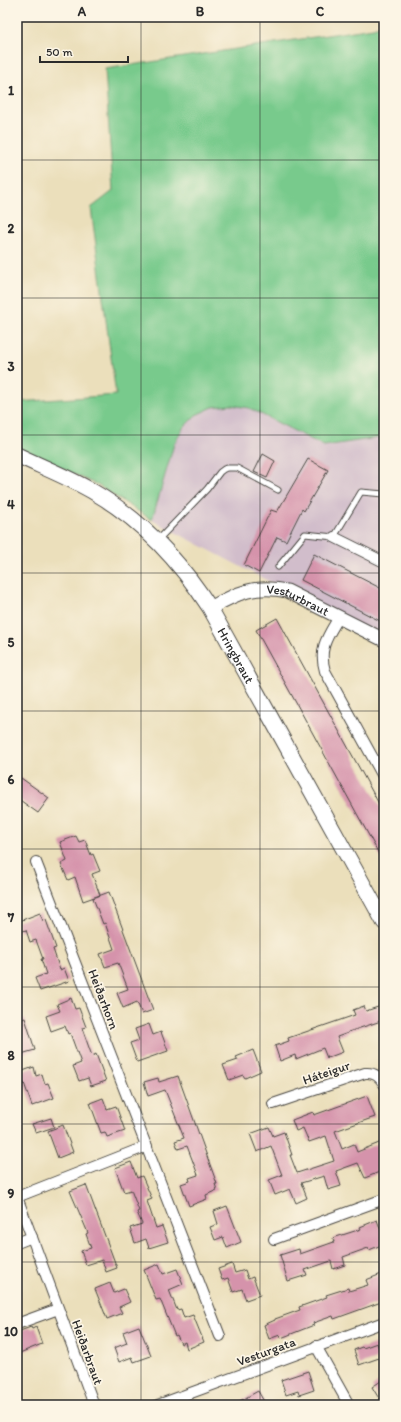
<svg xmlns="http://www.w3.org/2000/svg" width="401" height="1422" viewBox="0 0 401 1422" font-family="Itim,sans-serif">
  <rect width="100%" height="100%" fill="#fcf5e5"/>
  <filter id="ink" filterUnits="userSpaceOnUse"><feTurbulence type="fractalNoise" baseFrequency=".025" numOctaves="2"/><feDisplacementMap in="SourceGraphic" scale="8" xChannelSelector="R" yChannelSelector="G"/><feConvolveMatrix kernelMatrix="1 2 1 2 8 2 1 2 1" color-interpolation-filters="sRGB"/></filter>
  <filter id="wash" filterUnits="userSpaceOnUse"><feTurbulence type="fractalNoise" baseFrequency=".012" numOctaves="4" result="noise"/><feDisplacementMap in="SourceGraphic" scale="16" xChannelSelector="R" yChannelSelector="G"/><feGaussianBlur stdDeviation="0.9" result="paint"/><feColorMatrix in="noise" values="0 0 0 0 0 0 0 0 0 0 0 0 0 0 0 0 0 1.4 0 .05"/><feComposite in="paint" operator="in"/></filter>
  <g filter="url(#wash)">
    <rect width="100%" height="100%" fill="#ebdfbb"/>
    <path fill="#d1bdcb" d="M222,405L240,406L249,408L324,446L384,437V640L287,591L152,520L174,444L177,436L183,428L196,415L204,410Z"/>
    <path fill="#78ca8c" stroke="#527a5c" d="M384,24V437L324,446L249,408L231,405L213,407L196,415L183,428L174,444L152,520L99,486L17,447V402L116,395L91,208L113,191L105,69L373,28Z"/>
    <g id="blocks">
      <g fill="#d593ab">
        <path d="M263,454L275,461L267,478L254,472Z"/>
        <path d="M308,459L328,470L304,511L302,509L286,541L277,537L259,573L244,565L271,510L277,512Z"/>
        <path d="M314,554L384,590V623L301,580Z"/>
        <path d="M277,618L384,813V863L256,630Z"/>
        <path d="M21,778L49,798L38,813L17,798V783Z"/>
        <path d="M76,836L79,842L85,840L91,855L93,854L100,871L92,874L100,895L83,901L75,877L68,880L61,864L67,861L60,842Z"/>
        <path d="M109,892L153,1010L142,1014L137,1002L123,1008L117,993L128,989L118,963L105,967L100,954L114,949L105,923L103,924L93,898Z"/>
        <path d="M40,913L43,921L46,920L56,948L53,949L60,970L64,968L69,981L40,991L35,978L46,974L41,959H43L36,940L30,942L26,930L19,932L17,922Z"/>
        <path d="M71,998L75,1009L79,1008L86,1027L82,1028L92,1056L96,1054L106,1081L91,1086L88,1078L79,1081L73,1066L81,1063L70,1033L68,1034L65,1026L51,1031L46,1016L60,1011L57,1004Z"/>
        <path d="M384,1005V1020L348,1032V1033L337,1037L343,1052L327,1058L323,1048L296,1059L295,1055L280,1061L275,1046L289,1041L288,1038L355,1015L353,1010L364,1006L366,1011Z"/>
        <path d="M25,1018L35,1050L21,1054L19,1048L17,1049V1021Z"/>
        <path d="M149,1024L153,1035L161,1032L168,1051L137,1062L130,1043L139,1040L135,1029Z"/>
        <path d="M253,1050L261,1071L245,1078L243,1075L229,1080L223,1065L238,1060L236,1057Z"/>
        <path d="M34,1067L36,1076L42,1074L45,1084L48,1083L54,1098L32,1106L24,1083L20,1085L17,1073Z"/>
        <path d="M178,1076L217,1184H215L217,1190L206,1195L207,1199L189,1206L181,1184L190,1181L189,1178L198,1175L187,1146L178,1149L175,1141L184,1138L165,1090L148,1096L144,1082L158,1078L159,1082Z"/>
        <path d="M367,1096L375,1117L335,1131L342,1149L354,1144L357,1152L384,1141V1170L365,1178L358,1163L336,1171L341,1186L328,1190L324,1176L301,1183L307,1198L296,1203L290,1189L275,1195L269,1180L282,1175L271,1146L257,1152L250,1134L269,1127L273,1136L284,1132L292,1155H290L297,1173L334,1161L326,1136L309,1142L303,1128L296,1131L292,1120L313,1112L314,1115Z"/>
        <path d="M103,1098L107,1109L116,1106L125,1131L107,1137L105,1132L101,1133L90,1103Z"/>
        <path d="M51,1118L54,1127L36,1133L32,1124Z"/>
        <path d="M63,1125L73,1152L58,1158L48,1131Z"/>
        <path d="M131,1162L137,1178L142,1176L152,1199L147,1201L156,1228L162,1226L168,1242L149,1248L146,1239L135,1243L130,1228L142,1224L137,1212L139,1211L131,1190L124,1192L115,1168Z"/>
        <path d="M86,1185L117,1268L106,1272L102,1260L86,1265L81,1251L91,1248L86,1234L88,1233L70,1191Z"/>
        <path d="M227,1206L241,1242L227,1248L223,1237L215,1240L210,1227L218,1224L214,1211Z"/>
        <path d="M377,1220L384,1239V1244L369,1250L368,1248L343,1257L345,1265L333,1269L331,1261L305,1270L307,1275L288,1281L280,1255L299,1249L300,1254L334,1242L333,1238L361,1229L360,1227Z"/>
        <path d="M159,1264L163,1274L177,1269L183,1284L169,1290L177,1310L181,1309L184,1318L193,1315L204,1342L187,1349L185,1342L181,1344L177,1335L175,1336L160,1299L156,1300L144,1270Z"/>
        <path d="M232,1264L235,1273L245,1270L248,1279L253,1277L260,1295L246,1300L242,1289L233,1292L228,1278L222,1280L218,1269Z"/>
        <path d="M384,1273V1301L334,1319L333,1316L313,1323L314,1325L281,1338L280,1335L269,1339L264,1325L275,1320V1319L300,1310L299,1307L327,1297L326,1295L348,1288L349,1291L368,1285L366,1280Z"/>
        <path d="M110,1283L114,1293L124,1289L130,1302L119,1307L122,1313L107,1319L95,1289Z"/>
        <path d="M139,1326L151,1356L134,1362L132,1357L119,1362L114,1348L127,1343L123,1332Z"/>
        <path d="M31,1327L32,1329L36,1327L42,1344L17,1354V1332Z"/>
        <path d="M377,1343L382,1357L359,1365L354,1350L362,1347L363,1348Z"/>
        <path d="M308,1371L314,1390L299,1395L298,1391L286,1395L281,1380Z"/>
        <path d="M384,1379V1405H383L372,1387Z"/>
        <path d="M258,1391L266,1405H233Z"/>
      </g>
    </g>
  </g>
  <g filter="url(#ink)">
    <use href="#blocks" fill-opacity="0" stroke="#484641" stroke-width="1"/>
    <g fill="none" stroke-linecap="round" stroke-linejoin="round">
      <g stroke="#484641" stroke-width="7">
        <g id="service">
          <path d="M158,540L207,489L220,472L224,469L228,468H237L278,490"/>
          <path d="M278,567L305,534L334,537L361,492L384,494"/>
        </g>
      </g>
      <g stroke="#484641" stroke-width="12">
        <g id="minor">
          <path d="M334,537L384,562"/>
          <path d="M339,617C328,636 318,648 325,671L384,778"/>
          <path d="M36,862L220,1336"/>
          <path d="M273,1104L365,1073C375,1072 380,1077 384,1084"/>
          <path d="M17,1197L94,1405"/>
          <path d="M17,1197L147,1146"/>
          <path d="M274,1239L384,1199"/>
          <path d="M17,1243L32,1237"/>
          <path d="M17,1324L58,1309"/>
          <path d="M316,1346L349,1405"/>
          <path d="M158,1405L384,1322"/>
        </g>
      </g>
      <g stroke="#484641" stroke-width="15">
        <g id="tertiary">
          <path id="s1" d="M210,608C237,593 256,584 287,591L384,640"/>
        </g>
      </g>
      <g stroke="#484641" stroke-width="17">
        <g id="secondary">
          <path id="s2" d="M17,455C42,467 68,477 92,491C141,519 179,560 210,608L384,922"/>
        </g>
      </g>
      <use href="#service" stroke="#fff" stroke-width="5"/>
      <use href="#minor" stroke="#fff" stroke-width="10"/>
      <use href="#tertiary" stroke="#fff" stroke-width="13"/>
      <use href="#secondary" stroke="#fff" stroke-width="15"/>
    </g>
  </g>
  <path fill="none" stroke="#2b2b2b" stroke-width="1" stroke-opacity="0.55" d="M141,17V1405M260,17V1405M17,160H384M17,298H384M17,435H384M17,573H384M17,711H384M17,849H384M17,987H384M17,1124H384M17,1262H384"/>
  <g text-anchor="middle" stroke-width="3.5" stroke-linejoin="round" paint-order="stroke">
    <g font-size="13" fill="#2b2b2b" stroke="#fcf5e5">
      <text dy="5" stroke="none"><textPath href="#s1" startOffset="94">Vesturbraut</textPath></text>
      <text dy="5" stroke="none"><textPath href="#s2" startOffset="305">Hringbraut</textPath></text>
      <text transform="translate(104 999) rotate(69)" y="5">Heiðarhorn</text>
      <text transform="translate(326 1072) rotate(-19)" y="5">Háteigur</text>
      <text transform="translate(266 1351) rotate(-20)" y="5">Vesturgata</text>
      <text transform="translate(88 1352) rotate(70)" y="5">Heiðarbraut</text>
    </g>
  </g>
  <rect width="401" height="1422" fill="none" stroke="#fcf5e5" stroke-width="44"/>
  <path d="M40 56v6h88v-6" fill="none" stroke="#2b2b2b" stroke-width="2"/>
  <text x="46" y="56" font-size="12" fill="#2b2b2b" stroke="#fcf5e5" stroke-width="3" paint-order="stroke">50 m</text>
  <rect x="22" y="22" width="357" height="1378" fill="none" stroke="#2b2b2b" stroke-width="1.5"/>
  <g font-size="13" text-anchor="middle" font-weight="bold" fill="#2b2b2b">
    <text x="82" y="16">A</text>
    <text x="200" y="16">B</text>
    <text x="320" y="16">C</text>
    <text x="11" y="95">1</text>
    <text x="11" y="233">2</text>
    <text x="11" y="371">3</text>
    <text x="11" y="509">4</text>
    <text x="11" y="647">5</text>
    <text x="11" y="784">6</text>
    <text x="11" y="922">7</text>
    <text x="11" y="1060">8</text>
    <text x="11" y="1198">9</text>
    <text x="11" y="1336">10</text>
  </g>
</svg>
